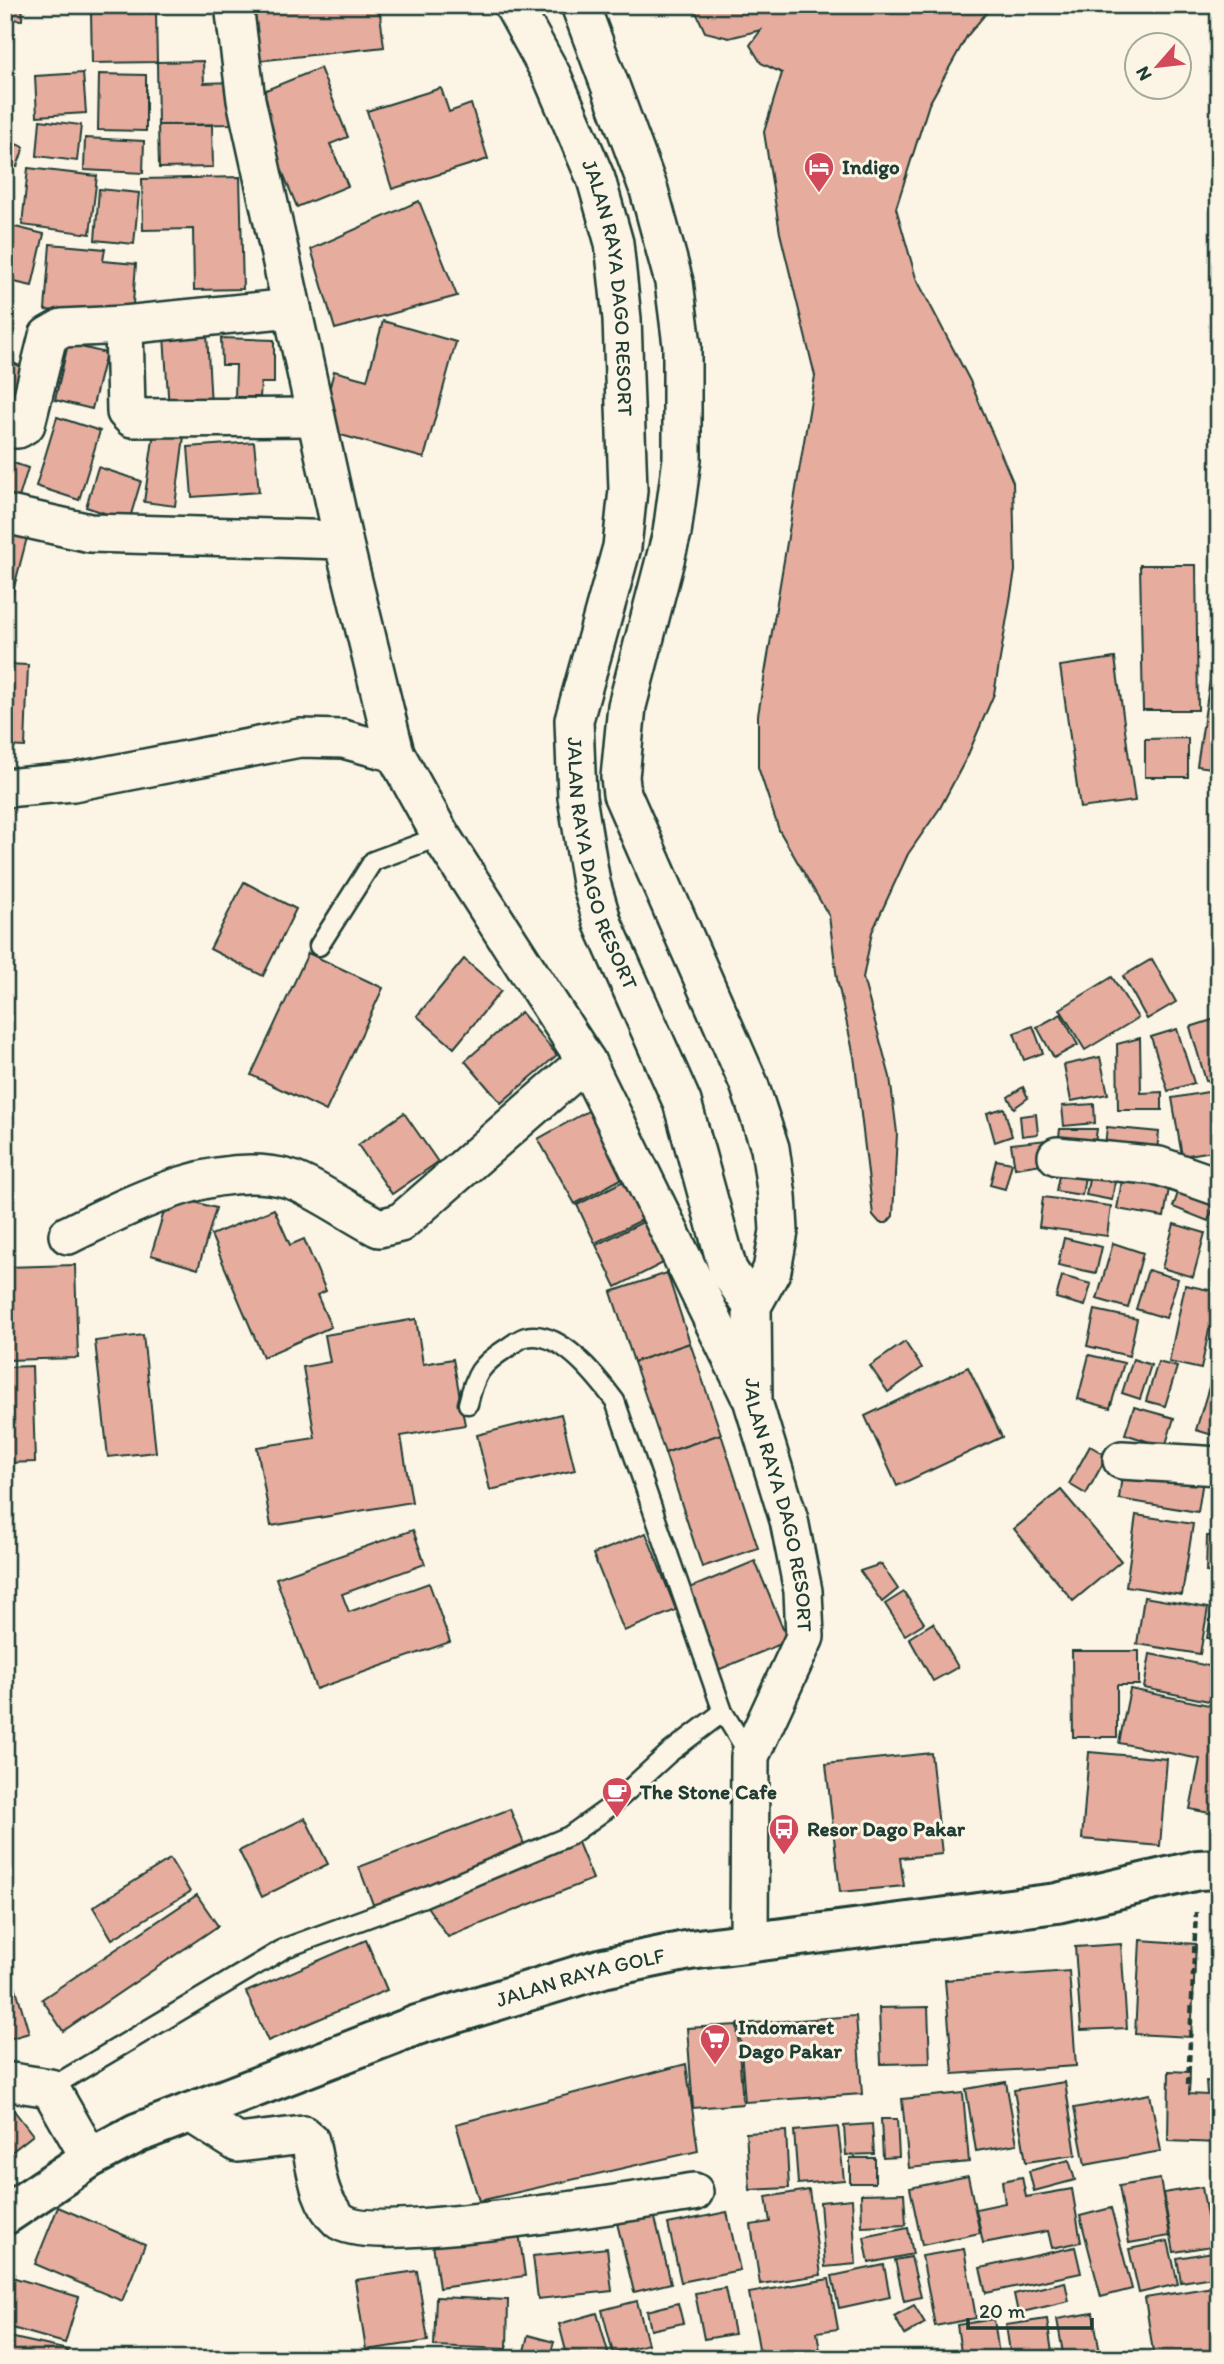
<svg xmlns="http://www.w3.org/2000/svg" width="1224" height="2364" viewBox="0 0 1224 2364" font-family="Itim,sans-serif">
  <rect width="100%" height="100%" fill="#fcf5e5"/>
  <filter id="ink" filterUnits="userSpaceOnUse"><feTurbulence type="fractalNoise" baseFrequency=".0143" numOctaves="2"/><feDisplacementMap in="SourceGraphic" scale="14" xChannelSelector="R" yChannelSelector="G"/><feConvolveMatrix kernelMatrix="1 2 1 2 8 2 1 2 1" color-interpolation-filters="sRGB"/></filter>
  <g filter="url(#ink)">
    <g fill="#e6ad9f" stroke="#1f3d34" stroke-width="2">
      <path d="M5,5H23L22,20L5,19Z"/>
      <path d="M252,5H379L384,47L258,61Z"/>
      <path d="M698,5H993L967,36L929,104L896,208L916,278L970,381L1013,482L1015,571L994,694L967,757L940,808L908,854L872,932L863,978L890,1077L897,1133L893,1216L887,1223H880L873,1215L854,1056L837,979L829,916L779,830L758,767V715L815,376L780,233L764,132L782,73L761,63L750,45L761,30L729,38L705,32L696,12Z"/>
      <path d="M156,12L157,62L92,63L91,13Z"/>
      <path d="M203,61L204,83L234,82L235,124L158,125L157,62Z"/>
      <path d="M320,68L348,137L330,144L348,186L297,207L251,96Z"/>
      <path d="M83,73L86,113L37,116L35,76Z"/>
      <path d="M99,74L146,75V131L98,130Z"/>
      <path d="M441,88L449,112L471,104L488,159L392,189L367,111Z"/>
      <path d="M40,120L81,125L77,161L37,156Z"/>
      <path d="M158,125H212L213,167L159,168Z"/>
      <path d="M85,138L144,141L143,173L84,170Z"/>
      <path d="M5,140L24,147L17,167L5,163Z"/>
      <path d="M28,168L97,176L90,234L22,225Z"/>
      <path d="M240,177L243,289L194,290L193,229L143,230L142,179Z"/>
      <path d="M99,189L139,193L134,244L95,240Z"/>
      <path d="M419,201L457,296L335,329L311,249Z"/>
      <path d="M7,225L44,234L32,286L5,280Z"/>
      <path d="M50,244L105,249L103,261L136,264L132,317L45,310Z"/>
      <path d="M383,321L456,342L424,458L319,429L334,371L367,380Z"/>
      <path d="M207,333L211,406L169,409L164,336Z"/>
      <path d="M221,338L274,340V383H261L260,397H235L236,365H222Z"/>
      <path d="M68,344L106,353L92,409L55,400Z"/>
      <path d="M5,359L26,369L5,411Z"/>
      <path d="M57,417L100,431L79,500L36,486Z"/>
      <path d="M154,432L184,436L175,506L144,502Z"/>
      <path d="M254,442L259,492L192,497L188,447Z"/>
      <path d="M5,460L28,468L15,511L5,508Z"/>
      <path d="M98,467L141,481L129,521L86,507Z"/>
      <path d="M5,524L29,530L12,595L5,593Z"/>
      <path d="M1140,565H1196L1198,710H1143Z"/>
      <path d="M1219,621V769L1197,766Z"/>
      <path d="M1115,658L1135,801L1080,808L1060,666Z"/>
      <path d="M5,664L28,665L25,747L5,746Z"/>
      <path d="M1188,738V777H1145V739Z"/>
      <path d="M244,882L296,909L263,976L210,949Z"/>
      <path d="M308,953L383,988L326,1111L251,1075Z"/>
      <path d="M464,959L501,991L454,1048L417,1016Z"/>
      <path d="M1152,959L1176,1002L1147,1019L1123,976Z"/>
      <path d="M1112,977L1138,1018L1085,1050L1060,1009Z"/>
      <path d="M521,1012L557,1055L501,1103L465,1061Z"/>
      <path d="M1061,1014L1078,1045L1054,1058L1037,1027Z"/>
      <path d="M1215,1019L1219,1031V1077L1206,1081L1190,1027Z"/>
      <path d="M1033,1026L1043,1053L1024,1060L1014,1033Z"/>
      <path d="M1177,1029L1194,1083L1168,1091L1151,1037Z"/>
      <path d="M1140,1038L1141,1093L1162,1092V1110H1118L1117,1044Z"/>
      <path d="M1100,1057L1108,1094L1071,1101L1064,1065Z"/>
      <path d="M1023,1087L1028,1098L1014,1108L1008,1097Z"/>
      <path d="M1214,1091L1219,1121V1150L1182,1156L1172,1098Z"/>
      <path d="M1094,1104L1095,1123L1064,1126L1062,1106Z"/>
      <path d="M597,1106L634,1172L575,1204L538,1139Z"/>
      <path d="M1004,1108L1012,1136L995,1142L987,1113Z"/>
      <path d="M404,1113L438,1162L392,1194L358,1145Z"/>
      <path d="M1036,1114L1038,1134L1022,1136L1020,1116Z"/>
      <path d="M1107,1127L1159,1132L1156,1160L1104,1155Z"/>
      <path d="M1060,1129H1097L1093,1157L1057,1152Z"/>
      <path d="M1046,1140L1049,1163L1015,1168L1011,1144Z"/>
      <path d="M996,1160L1012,1163L1005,1189L990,1185Z"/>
      <path d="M1062,1160L1087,1164L1082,1195L1056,1191Z"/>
      <path d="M1092,1164L1117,1169L1112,1200L1086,1195Z"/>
      <path d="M1124,1169L1171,1177L1164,1217L1117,1209Z"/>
      <path d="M631,1177L650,1216L595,1243L577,1205Z"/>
      <path d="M1183,1179L1219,1194L1208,1221L1173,1207Z"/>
      <path d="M169,1195L216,1208L198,1269L151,1255Z"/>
      <path d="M1043,1197L1111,1206L1107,1236L1039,1227Z"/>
      <path d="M274,1209L290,1245L304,1239L326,1291L317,1295L331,1327L263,1357L211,1235Z"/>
      <path d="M651,1218L671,1259L616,1287L596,1245Z"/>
      <path d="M1174,1224L1205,1233L1193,1277L1162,1268Z"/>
      <path d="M1064,1238L1102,1247L1096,1273L1058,1265Z"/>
      <path d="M1219,1239V1279L1212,1278Z"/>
      <path d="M1113,1243L1143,1253L1128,1308L1097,1299Z"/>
      <path d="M75,1265L78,1358L5,1360V1267Z"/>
      <path d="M1148,1270L1178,1279L1166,1318L1136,1309Z"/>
      <path d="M667,1273L690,1343L634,1362L611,1292Z"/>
      <path d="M1062,1276L1091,1284L1085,1306L1056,1298Z"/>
      <path d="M1185,1285L1219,1292V1332L1209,1330L1201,1369L1169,1362Z"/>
      <path d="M1095,1310L1137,1319L1129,1356L1087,1346Z"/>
      <path d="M416,1319L423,1364L453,1359L465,1425L401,1436L412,1502L271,1526L257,1447L315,1438L303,1367L330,1362L325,1335Z"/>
      <path d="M143,1335L156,1452L108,1457L95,1341Z"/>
      <path d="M905,1342L922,1368L888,1392L870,1366Z"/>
      <path d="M690,1343L721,1434L665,1453L634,1362Z"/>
      <path d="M1089,1355L1124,1363L1110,1408L1078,1399Z"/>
      <path d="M1133,1359L1151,1365L1140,1399L1122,1393Z"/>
      <path d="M1158,1362L1177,1367L1165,1406L1146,1401Z"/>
      <path d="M32,1366L35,1462L5,1463V1367Z"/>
      <path d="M968,1367L1002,1437L897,1486L865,1416Z"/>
      <path d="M1211,1380L1219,1383V1437L1196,1430Z"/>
      <path d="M1134,1407L1174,1418L1165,1447L1125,1434Z"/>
      <path d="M561,1414L575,1470L490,1490L477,1435Z"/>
      <path d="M721,1434L758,1548L702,1567L665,1453Z"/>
      <path d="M1090,1446L1107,1456L1086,1494L1069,1484Z"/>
      <path d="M1123,1467L1203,1480L1198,1512L1119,1499Z"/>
      <path d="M1061,1490L1121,1561L1073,1601L1014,1529Z"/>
      <path d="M1136,1515L1193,1524L1182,1595L1126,1586Z"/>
      <path d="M413,1530L425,1564L342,1594L349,1612L429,1583L450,1642L316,1689L276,1578Z"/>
      <path d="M646,1533L676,1610L624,1631L593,1554Z"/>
      <path d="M1207,1536H1219V1573L1206,1572Z"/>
      <path d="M755,1561L788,1641L718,1670L685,1590Z"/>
      <path d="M881,1564L898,1589L882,1602L860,1571Z"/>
      <path d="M1218,1581L1219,1582V1641L1207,1638Z"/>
      <path d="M904,1592L924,1623L905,1635L885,1604Z"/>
      <path d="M1144,1597L1208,1608L1200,1654L1137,1644Z"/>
      <path d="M933,1623L958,1667L933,1681L909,1638Z"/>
      <path d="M1072,1651H1139V1685H1117V1737H1073Z"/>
      <path d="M1150,1654L1219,1668V1703L1144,1688Z"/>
      <path d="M1130,1689L1219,1707V1815L1190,1809L1200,1759L1119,1743Z"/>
      <path d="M1089,1752L1167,1759L1160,1846L1082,1839Z"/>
      <path d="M931,1753L942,1854L900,1858L904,1886L840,1892L826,1764Z"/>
      <path d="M510,1809L526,1849L374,1907L359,1867Z"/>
      <path d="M305,1818L328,1864L262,1897L239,1851Z"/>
      <path d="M577,1840L593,1879L448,1937L424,1902Z"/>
      <path d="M170,1859L190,1892L112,1939L93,1907Z"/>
      <path d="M197,1895L218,1926L63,2031L42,1999Z"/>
      <path d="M366,1940L387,1990L268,2041L246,1992Z"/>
      <path d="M1140,1940L1196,1944L1191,2037L1135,2034Z"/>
      <path d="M1121,1944L1127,2028L1081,2030L1075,1947Z"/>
      <path d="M10,1968L29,2033L5,2040V1969Z"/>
      <path d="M1069,1971L1076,2066L953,2074L945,1980Z"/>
      <path d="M928,2007L930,2063L881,2064L879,2008Z"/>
      <path d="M856,2016L862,2094L745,2102L739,2024Z"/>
      <path d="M737,2025L743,2104L693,2108L687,2028Z"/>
      <path d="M686,2064L698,2151L479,2201L456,2124Z"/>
      <path d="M1169,2071L1190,2072L1189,2094L1207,2095L1206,2081L1219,2082V2143L1168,2141Z"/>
      <path d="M1006,2082L1017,2144L976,2151L966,2089Z"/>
      <path d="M1065,2082L1076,2155L1026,2162L1014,2090Z"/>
      <path d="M963,2093L969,2162L909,2168L902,2099Z"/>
      <path d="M1150,2094L1161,2151L1085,2165L1074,2108Z"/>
      <path d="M5,2099L33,2135L5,2157Z"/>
      <path d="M881,2119H897L899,2157L883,2158Z"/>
      <path d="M872,2124L874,2154L846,2155L844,2126Z"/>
      <path d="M838,2127L844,2180L798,2184L794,2131Z"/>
      <path d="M786,2131L789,2188L750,2190L746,2133Z"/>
      <rect x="850" y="2158" width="25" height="25"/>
      <path d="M1069,2160L1075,2180L1034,2191L1029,2171Z"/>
      <path d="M968,2176L980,2233L922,2245L910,2188Z"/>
      <path d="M1022,2177L1026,2197L1072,2189L1081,2242L1052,2248L1048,2231L983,2243L976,2209L1005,2203L1002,2181Z"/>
      <path d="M1160,2179L1170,2236L1129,2243L1119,2186Z"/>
      <path d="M1202,2187L1212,2246L1174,2252L1163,2193Z"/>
      <path d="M809,2190L821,2275L760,2284L751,2225L770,2222L766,2197Z"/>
      <path d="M904,2193L906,2225L862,2227L861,2194Z"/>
      <path d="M852,2199L856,2264L825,2267L820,2202Z"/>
      <path d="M58,2207L145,2244L122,2301L35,2264Z"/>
      <path d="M1111,2208L1132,2289L1101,2297L1080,2216Z"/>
      <path d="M653,2210L671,2283L634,2292L616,2219Z"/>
      <path d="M727,2212L740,2270L681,2282L668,2224Z"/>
      <path d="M518,2225L525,2276L439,2288L432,2237Z"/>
      <path d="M908,2228L913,2254L869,2263L864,2237Z"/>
      <path d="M1168,2241L1178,2284L1139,2293L1129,2249Z"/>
      <path d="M1075,2247L1081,2273L986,2293L980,2268Z"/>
      <path d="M607,2248L612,2291L538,2299L533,2256Z"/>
      <path d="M964,2249L976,2318L935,2326L922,2256Z"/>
      <path d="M1219,2251V2276L1181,2282L1177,2258Z"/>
      <path d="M911,2257L921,2297L904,2301L895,2260Z"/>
      <path d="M884,2265L890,2297L839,2308L832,2276Z"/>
      <path d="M417,2271L428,2341L366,2350L355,2280Z"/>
      <path d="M5,2275L79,2297L65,2343L5,2326Z"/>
      <path d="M829,2279L838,2329L817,2332L821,2357L761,2359L749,2293Z"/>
      <path d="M1065,2282L1069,2301L1018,2313L1014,2294Z"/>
      <path d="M1219,2286V2359H1154L1145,2298Z"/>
      <path d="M725,2288L734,2334L704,2339L695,2293Z"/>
      <path d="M436,2297L508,2300L507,2349L434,2346Z"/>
      <path d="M637,2301L648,2344L613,2353L602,2310Z"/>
      <path d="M678,2303L683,2323L651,2330L647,2311Z"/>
      <path d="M914,2305L925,2323L905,2335L894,2316Z"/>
      <path d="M597,2313L610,2359H568L559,2324Z"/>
      <path d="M1093,2313L1101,2359H1064L1057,2319Z"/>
      <path d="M994,2319L999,2355L962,2359L957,2325Z"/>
      <path d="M1047,2319L1053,2359H1011L1006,2325Z"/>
      <path d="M528,2335L554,2342L549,2359H522Z"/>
      <path d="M5,2336L68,2350L66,2359H5Z"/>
    </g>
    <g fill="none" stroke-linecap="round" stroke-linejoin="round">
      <g stroke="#1f3d34" stroke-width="23">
        <g id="service">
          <path d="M319,946L373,861L441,836"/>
          <path d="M468,1404C475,1374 480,1365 507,1348C512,1345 520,1338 526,1337C560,1329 598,1378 615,1401L723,1712L750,1756"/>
          <path d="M50,2088L285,1948L424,1897L569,1836L611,1806L669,1753L723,1712"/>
        </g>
      </g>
      <g stroke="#1f3d34" stroke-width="42">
        <g id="minor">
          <path d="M234,5L246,100L292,308"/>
          <path id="s1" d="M513,5L552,76L596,179L614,243L622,319L628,490L622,547L574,720L577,797L591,883L603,924L682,1102L728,1270L752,1306"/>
          <path id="s2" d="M580,5L649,190L674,282L682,345V459L672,533L627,706L620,777L622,794L749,1084L770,1148L777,1196L779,1231L772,1270L752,1306L753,1402L789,1520L803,1591L805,1637L750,1756L749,1942"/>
          <path d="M124,325L292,308L343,540"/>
          <path d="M5,429H18L26,424L48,336L62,328L124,325L126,412L132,418L315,417"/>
          <path d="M5,514L90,533L343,540L395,753"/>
          <path d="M5,788L73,782L300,738L343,739L395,753L441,836L586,1061L749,1394"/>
          <path d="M1057,1156L1159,1166L1219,1187"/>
          <path d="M68,1235C132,1204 216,1159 289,1179C312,1186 355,1216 379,1228L400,1223L586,1061"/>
          <path d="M1122,1460L1219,1466"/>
          <path d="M5,2081L50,2088L90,2158"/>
          <path d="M189,2112L238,2143L303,2135L310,2141C316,2168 318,2201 339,2220C371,2247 641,2199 694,2192"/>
        </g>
      </g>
      <g stroke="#1f3d34" stroke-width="44">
        <g id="tertiary">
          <path id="s3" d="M5,2215L90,2158L137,2133L417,2025L603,1968L690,1950L1057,1903L1198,1870L1219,1869"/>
        </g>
      </g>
      <path stroke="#1f3d34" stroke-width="4.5" stroke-dasharray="7 5" stroke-linecap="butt" d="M1188,2085L1196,1912"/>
      <use href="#service" stroke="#fcf5e5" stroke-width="18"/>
      <use href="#minor" stroke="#fcf5e5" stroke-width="37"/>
      <use href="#tertiary" stroke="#fcf5e5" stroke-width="38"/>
    </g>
  </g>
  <defs>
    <g id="hotel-pin" transform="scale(1.575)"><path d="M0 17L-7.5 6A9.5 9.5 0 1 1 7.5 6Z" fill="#d1495b" stroke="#fcf5e5"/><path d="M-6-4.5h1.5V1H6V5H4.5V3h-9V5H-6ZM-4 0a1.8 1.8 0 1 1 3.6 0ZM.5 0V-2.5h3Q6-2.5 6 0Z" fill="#fff"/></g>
    <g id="cafe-pin" transform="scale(1.575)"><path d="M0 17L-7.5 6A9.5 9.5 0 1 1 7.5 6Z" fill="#d1495b" stroke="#fcf5e5"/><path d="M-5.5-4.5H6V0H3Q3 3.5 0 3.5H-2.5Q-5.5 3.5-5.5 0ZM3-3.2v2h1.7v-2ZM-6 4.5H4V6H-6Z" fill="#fff"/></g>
    <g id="bus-pin" transform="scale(1.575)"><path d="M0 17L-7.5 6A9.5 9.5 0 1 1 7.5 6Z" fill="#d1495b" stroke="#fcf5e5"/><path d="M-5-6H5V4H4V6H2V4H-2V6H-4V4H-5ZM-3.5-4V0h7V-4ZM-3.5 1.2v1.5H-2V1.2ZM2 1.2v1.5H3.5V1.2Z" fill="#fff"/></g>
    <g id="supermarket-pin" transform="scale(1.575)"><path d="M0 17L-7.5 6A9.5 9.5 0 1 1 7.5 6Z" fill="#d1495b" stroke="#fcf5e5"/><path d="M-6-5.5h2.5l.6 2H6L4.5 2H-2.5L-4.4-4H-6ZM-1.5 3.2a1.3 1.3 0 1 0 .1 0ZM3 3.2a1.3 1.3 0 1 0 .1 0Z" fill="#fff"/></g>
  </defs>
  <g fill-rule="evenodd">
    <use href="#hotel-pin" x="819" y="167"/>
    <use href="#cafe-pin" x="617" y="1792"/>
    <use href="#bus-pin" x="784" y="1829"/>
    <use href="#supermarket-pin" x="715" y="2039"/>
  </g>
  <g text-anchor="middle" stroke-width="6" stroke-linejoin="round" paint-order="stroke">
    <g font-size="21" font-weight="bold" fill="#1f3d34" stroke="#fcf5e5" text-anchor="start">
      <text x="842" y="174">Indigo</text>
      <text x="640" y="1799">The Stone Cafe</text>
      <text x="807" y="1836">Resor Dago Pakar</text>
      <text x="738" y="2034">Indomaret<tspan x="738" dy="24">Dago Pakar</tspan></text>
    </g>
    <g font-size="21" fill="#1f3d34" stroke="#fcf5e5">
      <text dy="7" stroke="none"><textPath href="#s1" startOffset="303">JALAN RAYA DAGO RESORT</textPath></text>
      <text dy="7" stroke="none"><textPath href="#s1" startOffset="891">JALAN RAYA DAGO RESORT</textPath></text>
      <text dy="7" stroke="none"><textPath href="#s2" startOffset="1563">JALAN RAYA DAGO RESORT</textPath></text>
      <text dy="7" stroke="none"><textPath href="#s3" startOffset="626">JALAN RAYA GOLF</textPath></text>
    </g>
  </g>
  <rect width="1224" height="2364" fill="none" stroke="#fcf5e5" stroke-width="28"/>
  <rect x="14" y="14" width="1196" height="2336" fill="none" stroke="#1f3d34" stroke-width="2.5" filter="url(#ink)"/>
  <g transform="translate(1158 66) rotate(242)"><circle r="33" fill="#fcf5e5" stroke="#a4ab9e" stroke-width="2"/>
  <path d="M0-5L12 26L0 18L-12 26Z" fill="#d1495b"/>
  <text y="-10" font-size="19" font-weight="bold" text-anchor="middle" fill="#1f3d34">N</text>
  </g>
  <path d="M968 2318v10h124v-10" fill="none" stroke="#1f3d34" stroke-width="3.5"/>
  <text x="979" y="2318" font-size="21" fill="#1f3d34" stroke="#fcf5e5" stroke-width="5" paint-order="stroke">20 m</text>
</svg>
